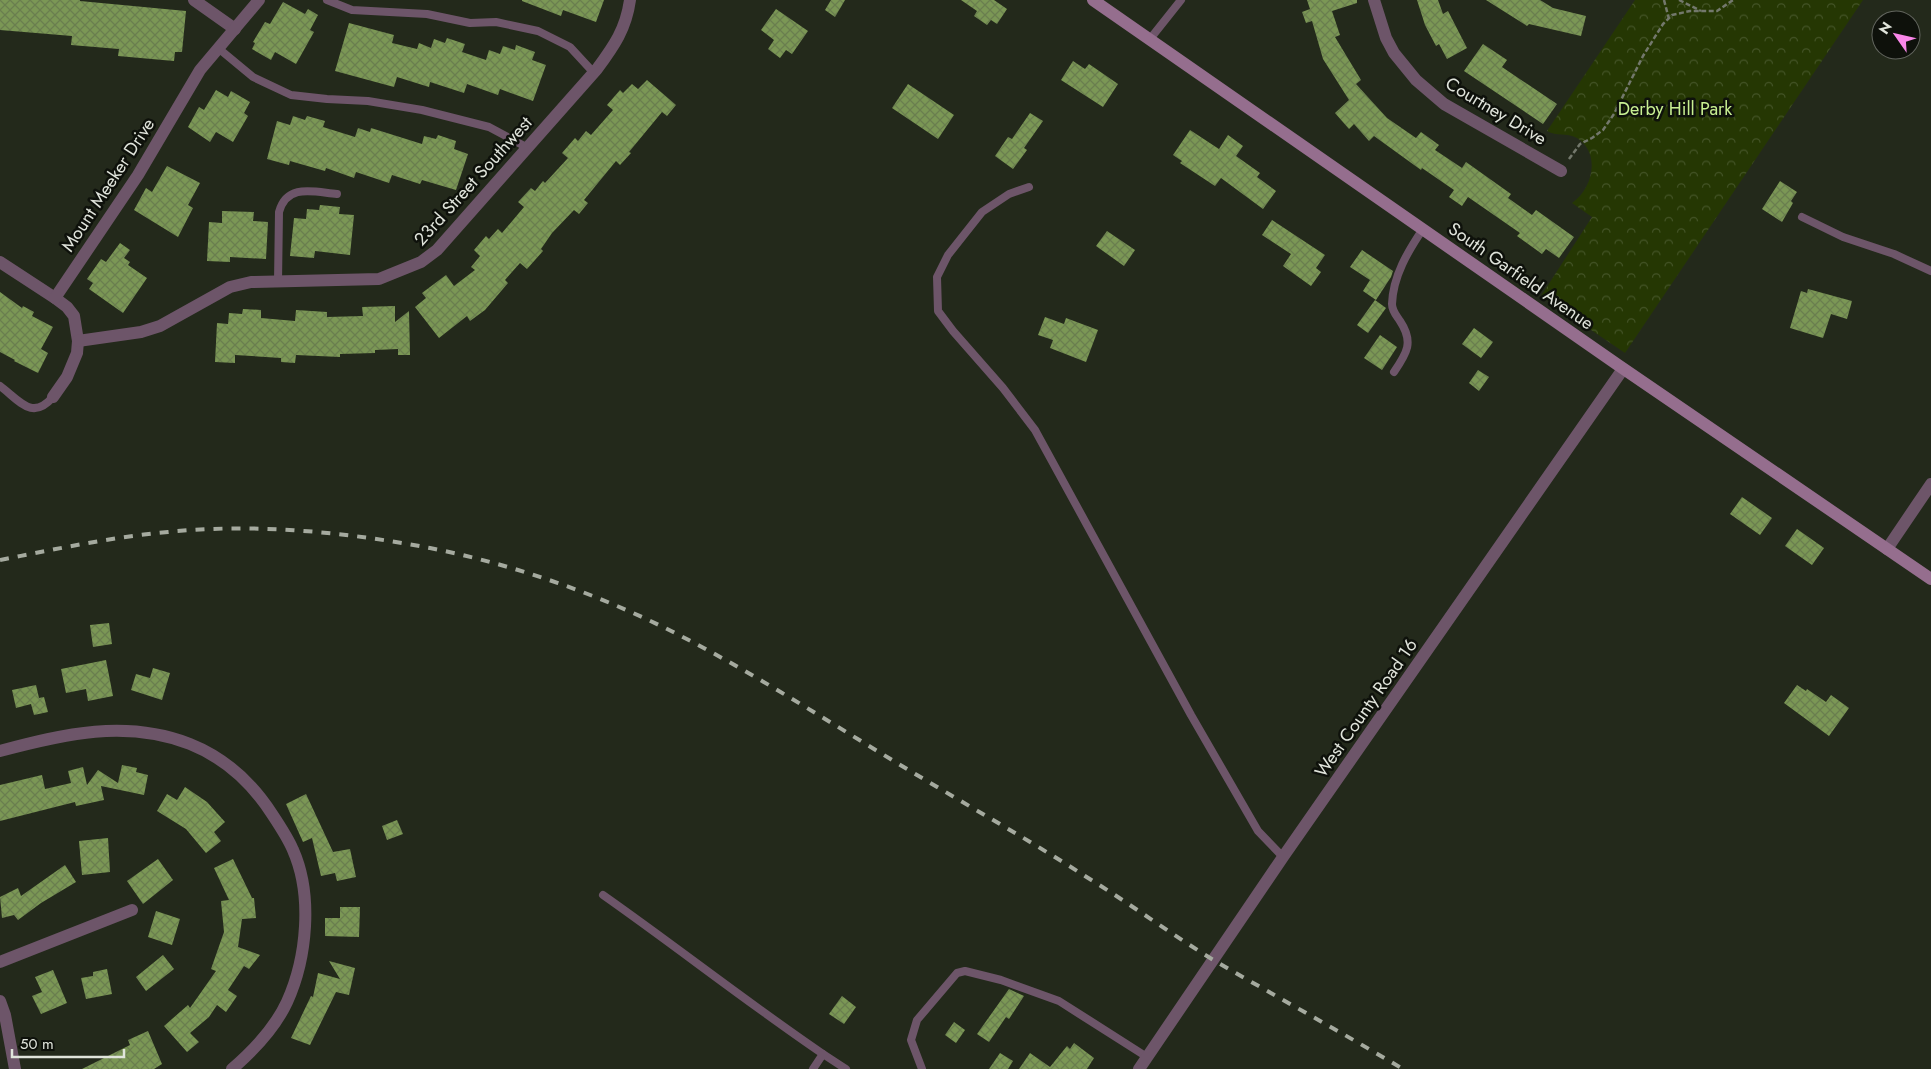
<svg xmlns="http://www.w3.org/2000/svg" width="1931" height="1069" viewBox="0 0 1931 1069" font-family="Jost,sans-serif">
  <defs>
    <pattern id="park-crowns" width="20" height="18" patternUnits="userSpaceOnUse" patternTransform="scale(1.25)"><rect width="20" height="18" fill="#253703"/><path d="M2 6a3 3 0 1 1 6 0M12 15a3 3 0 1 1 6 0" fill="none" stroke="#445427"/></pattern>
    <pattern id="building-cross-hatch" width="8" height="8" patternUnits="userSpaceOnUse" patternTransform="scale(1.25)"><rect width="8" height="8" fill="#7b9755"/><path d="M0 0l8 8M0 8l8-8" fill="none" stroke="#6a7e4f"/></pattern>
  </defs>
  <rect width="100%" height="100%" fill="#23291b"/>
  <path fill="url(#park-crowns)" d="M1635,0H1863L1625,353L1541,296L1592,217L1572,203C1593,189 1601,153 1577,138C1566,132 1557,137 1547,131Z"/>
  <g fill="url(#building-cross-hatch)">
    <path d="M0,0H80V1L186,11L182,52H175L174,61L118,56L119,49L71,45L72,36L0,30Z"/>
    <path d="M522,0H604L596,22L563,10L561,16L522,1Z"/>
    <path d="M831,0H845L835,17L825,10Z"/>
    <path d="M961,0H994L1007,9L997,24L991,20L987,25L974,16L977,11Z"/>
    <path d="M1307,0H1357V3L1332,11L1340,35L1335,37L1361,80L1356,84L1387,118L1416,138L1421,132L1439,145L1435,150L1462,168L1466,162L1511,194L1508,198L1532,215L1536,210L1574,237L1559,258L1546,249L1542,254L1517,236L1520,233L1468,197L1462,206L1449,197L1454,190L1422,168L1421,170L1374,136L1369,141L1354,124L1349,129L1335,113L1349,100L1323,59L1312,21L1306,23L1302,12L1310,9Z"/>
    <path d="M1417,0H1438L1443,14L1448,11L1467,48L1447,59L1439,44L1436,46L1425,25Z"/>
    <path d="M1486,0H1540L1553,8L1586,16L1581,36L1529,24L1527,26Z"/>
    <path d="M283,2L305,14L308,9L318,15L310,30L314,32L296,64L275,52L271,60L252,49L255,43L253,42L265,22L270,24Z"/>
    <path d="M776,9L808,31L792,54L786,50L780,58L768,49L774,40L761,30Z"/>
    <path d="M349,23L394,35L392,43L417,49L419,43L431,48L434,39L445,43L447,38L465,44L462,52L486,60L489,50L500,54L503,46L515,50L516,45L535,52L532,60L546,65L533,101L500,89L498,95L467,84L464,93L430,82L429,87L397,77L394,87L335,71Z"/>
    <path d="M1483,44L1507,60L1502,67L1557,104L1543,124L1464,71Z"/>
    <path d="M1073,61L1085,69L1089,64L1118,84L1103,107L1061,80Z"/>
    <path d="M647,80L676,105L667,116L662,112L629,152L631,153L620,165L616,161L584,200L588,203L579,214L574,210L552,233L541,249L543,251L527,269L520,263L505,280L508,283L485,310L470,321L467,316L439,338L415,307L426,298L422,293L446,275L454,286L475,270L471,267L480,256L474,250L486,236L489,239L498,229L502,233L524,207L518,202L531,188L535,191L543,181L545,183L568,158L562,153L575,138L578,141L586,131L591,135L613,110L607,105L620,90L623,93L632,84L638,89Z"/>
    <path d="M908,84L954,115L938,139L892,108Z"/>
    <path d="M216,90L228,97L231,91L250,102L244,113L248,116L233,142L216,132L210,142L188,127L199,107L204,110Z"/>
    <path d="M1030,113L1043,121L1024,148L1027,150L1013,169L995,156L1008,137L1012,139Z"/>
    <path d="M293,116L305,120L307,116L325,121L323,127L355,137L358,128L370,132L371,128L422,144L424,136L436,139L438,135L456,141L454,149L468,154L456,190L422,180L420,184L392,175L389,183L356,172L354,178L326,168L325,171L290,161L289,165L267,159L277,121L290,125Z"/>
    <path d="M1190,130L1219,149L1228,135L1243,146L1236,156L1260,173L1257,177L1276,191L1263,209L1221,178L1215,186L1180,163L1182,161L1173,155Z"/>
    <path d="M167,166L200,183L188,205L193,208L178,237L134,210L146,188L152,192Z"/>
    <path d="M1780,181L1797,192L1791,201L1793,203L1782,222L1762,209Z"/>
    <path d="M320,205L340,207L339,214L354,215L350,255L315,251L314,258L290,256L294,218L306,219L307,209L319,210Z"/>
    <path d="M222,211L254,212L253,221L268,222L266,259L230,257V262L207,261L209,222L222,223Z"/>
    <path d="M1272,220L1325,255L1316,268L1321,272L1311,286L1283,266L1291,254L1262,235Z"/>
    <path d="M1107,231L1135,250L1124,266L1096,246Z"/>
    <path d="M120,243L130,250L124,258L130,262L128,265L147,278L123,313L89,289L93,283L87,279L101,259L106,262Z"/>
    <path d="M1362,250L1393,271L1391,277L1376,300L1363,291L1370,280L1350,267Z"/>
    <path d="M1808,289L1852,301L1847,319L1831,314L1823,338L1790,328L1801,291L1807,293Z"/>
    <path d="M0,292L22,308L23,306L34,312L32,316L53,327L41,349L48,353L38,373L14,361L15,360L0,352Z"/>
    <path d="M1375,300L1386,308L1368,333L1357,325Z"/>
    <path d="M395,306V322L409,311L410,355H398V349L375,350V353L340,354V357L296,355L295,363L281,362V358L235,355V363L215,362L217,323L228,324L229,313L242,314L243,309L261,310V318L295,321L296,310L327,312V317L363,316L362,307Z"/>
    <path d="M1045,317L1064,324L1066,318L1098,330L1086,362L1050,348L1053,340L1038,335Z"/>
    <path d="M1474,328L1493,342L1481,358L1462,344Z"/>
    <path d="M1380,335L1397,347L1382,370L1364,358Z"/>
    <path d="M1478,370L1489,377L1479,391L1469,383Z"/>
    <path d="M1742,497L1772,518L1760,535L1730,514Z"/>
    <path d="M1797,529L1824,548L1812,565L1785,546Z"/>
    <path d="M109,623L112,644L93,647L90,625Z"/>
    <path d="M106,660L113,696L88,701L86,689L66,693L61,669Z"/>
    <path d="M153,668L170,673L162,700L131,690L136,674L150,678Z"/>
    <path d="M36,685L39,698L44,697L48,712L34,715L31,704L16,708L12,690Z"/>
    <path d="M1797,685L1806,691L1807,689L1826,702L1831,695L1849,708L1829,736L1784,703Z"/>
    <path d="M122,765L137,768L136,772L148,775L144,795L101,786L104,800L76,806L75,802L0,821V785L42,775L45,789L71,783L68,771L83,767L87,785L98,770L118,783Z"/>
    <path d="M185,787L207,802L225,822L214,832L221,841L206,853L186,829L157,811L167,794L177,800Z"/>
    <path d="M306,794L333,852L350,849L356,877L337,881L335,873L321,876L312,838L303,842L286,804Z"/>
    <path d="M397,820L403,834L387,840L382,826Z"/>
    <path d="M108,838L110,872L82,875L79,841Z"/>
    <path d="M158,859L173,880L143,904L127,881Z"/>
    <path d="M233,859L252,898H254L256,918L242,919L238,947L260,955L249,969L244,966L228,990L237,996L226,1012L217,1005L209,1017L190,1033L199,1042L187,1052L164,1026L188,1005L190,1008L216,971L211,969L224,932L221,901L229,900L214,868Z"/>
    <path d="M65,865L76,882L41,903L18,920L14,915L2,918L0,897L18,888L21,896Z"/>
    <path d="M340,907H360L359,937L325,936V918H340Z"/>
    <path d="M156,911L180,919L172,945L148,937Z"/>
    <path d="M163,955L174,969L146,991L136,977Z"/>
    <path d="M329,961L355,968L349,995L336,992L310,1045L291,1038L311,996L313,997L318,973L340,979Z"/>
    <path d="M107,969L112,994L86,999L81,978L93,976V972Z"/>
    <path d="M53,970L67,1003L41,1014L32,996L42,992L35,977Z"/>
    <path d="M1009,989L1024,996L1009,1019L1006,1017L989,1042L977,1034Z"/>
    <path d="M842,996L856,1007L844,1024L829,1014Z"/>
    <path d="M954,1022L965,1030L956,1043L945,1035Z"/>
    <path d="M148,1031L162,1064L154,1069H82L130,1045L128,1040Z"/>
    <path d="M1074,1043L1094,1058L1087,1069H1019L1030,1053L1050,1067L1067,1046L1070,1049Z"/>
    <path d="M1000,1053L1013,1061L1008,1069H989Z"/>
  </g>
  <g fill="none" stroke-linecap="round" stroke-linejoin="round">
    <g stroke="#73786c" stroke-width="2.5" stroke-dasharray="5 2.5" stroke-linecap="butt">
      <path d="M1664,0L1669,19"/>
      <path d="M1679,0L1701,11"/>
      <path d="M1569,159L1580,144L1592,138L1603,130L1614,114L1643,56L1663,24L1672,15L1690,11H1717L1733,0"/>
    </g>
    <g stroke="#6d5569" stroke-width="8">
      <path d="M327,0L352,10L427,14L470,23L496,22L538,31L570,47L594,73"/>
      <path d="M1150,39L1181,0"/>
      <path d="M218,48L253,77L291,95L327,99L368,101L422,110L489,127L528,148"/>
      <path d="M1029,187L1009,194L982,212L948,255L937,277L938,311L953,331L1003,388L1035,430L1191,715L1258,831L1283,857"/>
      <path d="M1802,217L1843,237L1894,254L1931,271"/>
      <path d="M278,282L279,212C287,183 314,192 337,194"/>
      <path d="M1394,372C1407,353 1414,342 1400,321C1396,315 1392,311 1392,304C1393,276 1408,251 1423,229"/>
      <path d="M0,386C20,401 32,421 53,397"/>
      <path d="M603,895C677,947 748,1003 823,1054"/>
      <path d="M813,1069L823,1054L846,1069"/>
      <path d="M922,1069L911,1040L917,1020L957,973L965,971L1001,980L1059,1001L1147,1057"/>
    </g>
    <g stroke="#6d5569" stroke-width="12">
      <path d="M194,0L235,29"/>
      <path d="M1374,0L1386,38L1394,53L1416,80L1444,104L1561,171"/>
      <path d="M0,262L55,298L67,307L74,316L78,341L77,353L67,377L53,397"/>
      <path d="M55,298L138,175L200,70L259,0"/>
      <path d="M78,341L141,332L160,326L230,287L251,282L379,279L421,262L437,250L597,69C614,46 626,29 630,0"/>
      <path d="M1887,549L1931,484"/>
      <path d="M0,751C64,734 126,719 190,744C225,758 252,783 272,814C280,826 288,838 293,850C313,895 307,958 287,1002C275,1028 254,1050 232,1069"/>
      <path d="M0,962L132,910"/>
      <path d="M0,1001L5,1015L15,1069"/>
      <path d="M1139,1069L1283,857L1623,369"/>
    </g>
    <path stroke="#956e8e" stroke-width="12" d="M1093,0L1618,365L1931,579"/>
    <path stroke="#a5aa9f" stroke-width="4" stroke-dasharray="9 9" stroke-linecap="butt" d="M0,560C56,549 112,537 168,532C255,523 345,532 430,548C516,565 601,595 679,635C759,676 835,726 912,772C970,807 1029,840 1085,876C1129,903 1171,934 1215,961C1277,997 1341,1032 1403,1069"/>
  </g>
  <g text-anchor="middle" stroke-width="5" stroke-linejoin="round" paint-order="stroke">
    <g font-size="18" fill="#c8f092" stroke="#0e110b">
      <text x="1675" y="115">Derby Hill Park</text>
    </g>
    <g font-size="18" fill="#e0e4db" stroke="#0e110b">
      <text transform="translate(1496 111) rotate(31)" y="6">Courtney Drive</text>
      <text transform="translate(473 181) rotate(-48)" y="6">23rd Street Southwest</text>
      <text transform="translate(108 185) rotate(-57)" y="6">Mount Meeker Drive</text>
      <text transform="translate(1521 276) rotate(35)" y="6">South Garfield Avenue</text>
      <text transform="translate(1366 708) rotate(-55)" y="6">West County Road 16</text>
    </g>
  </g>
  <g transform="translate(1896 35) rotate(304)"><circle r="24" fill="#0e110b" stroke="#62655e"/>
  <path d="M0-4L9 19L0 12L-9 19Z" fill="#f987e9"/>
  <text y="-8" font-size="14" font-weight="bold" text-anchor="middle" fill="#e0e4db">N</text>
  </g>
  <path d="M12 1049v8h112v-8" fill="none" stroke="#e0e4db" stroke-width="2.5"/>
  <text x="20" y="1049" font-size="15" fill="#e0e4db" stroke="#0e110b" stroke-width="4" paint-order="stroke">50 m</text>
</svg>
